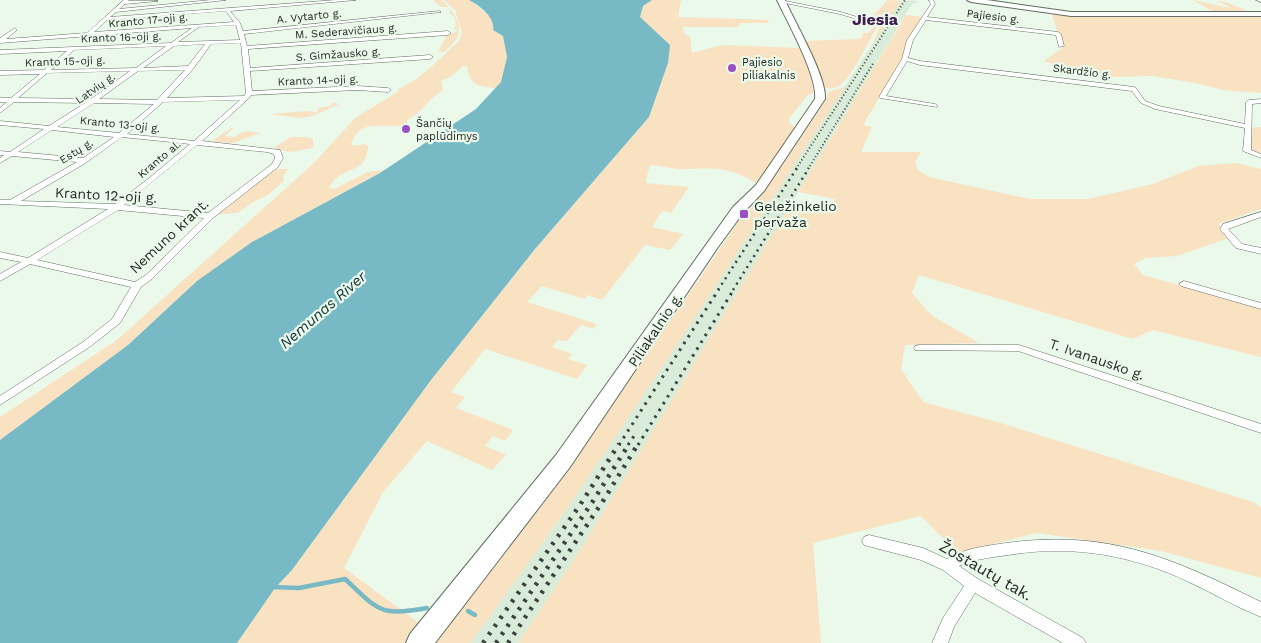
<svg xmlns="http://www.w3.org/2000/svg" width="1261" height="643" viewBox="0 0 1261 643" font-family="'Work Sans',sans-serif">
  <rect width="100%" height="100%" fill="#ebf9eb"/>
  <path fill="#d9ecd9" d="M914,0L918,2L917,3L912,4L660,420L579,552L518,643H470L555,526L901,1Z"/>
  <g fill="#f8e2c1">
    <path d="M433,0H441C451,8 464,23 457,38C455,43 448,48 444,52H438L447,35L458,31L454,29C458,22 455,17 449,12L451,11L448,7H441Z"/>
    <path d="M444,0H469L473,2L491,18L503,36L507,57L501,82L496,88C478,86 470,86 467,66H463L452,76L441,81L443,90C428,99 422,113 407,120V124C389,131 360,115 351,144L354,146L364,144L368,146C367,176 341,164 329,188L334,189L368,172L385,170L252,242L197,281L128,345L0,440V417L117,340L314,163L355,118L399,91L397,90L418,78L431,67L460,40L462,33L455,10Z"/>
    <path d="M652,0H681L678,17L768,20L769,23H741L738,27H682L685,35L690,36L692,53L721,45L799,48L814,77L816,92L808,95L788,120L795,129L757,184C736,169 714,167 690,169C677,170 663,166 650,165L645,183L689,187L671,213L662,211L652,227L683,234L670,250L645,245L602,300L587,295L584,299L542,286L527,302L597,324L593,329L581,325L567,341L558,340L552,347L572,354L568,359L587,365L577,379L485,349L451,392L465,397L456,408L513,430L505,441L493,436L485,446L506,455L492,470L427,441L383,492L344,568L422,625L407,643H237L275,588L292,570L431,380L535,249L649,117L668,63L669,46L640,17L643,6Z"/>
    <path d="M888,0L901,1L871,47L881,25L869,20Z"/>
    <path d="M1193,0L1234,9L1216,1L1226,2L1252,13H1216Z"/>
    <path d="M1052,14L1261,15V93L1223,90L1195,83L1153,76L1114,77L1063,68L1044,61L1062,48Z"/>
    <path d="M906,15L922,17L907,41L901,62L863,125L872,127L861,152H921L915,162L918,170L929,177L1030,199H1088L1153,184L1198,166L1236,163L1261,169V209L1218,224L1229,238L1177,256L1145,258L1134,264L1143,275L1261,308V357L1153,330L1133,339L919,275L912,293L931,315L979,343L905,345L901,369L923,402L1001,423L1253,502L1261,507V578L1161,551L1037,533L958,553L921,516L813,543L821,643H518L579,552L791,204L823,209L831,206L835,199L798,192Z"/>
    <path d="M875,23L878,25C871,38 851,79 839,86C833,89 828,89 823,87L802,41L861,39L863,33H868L874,27Z"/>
    <path d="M845,87C722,274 604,464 470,643H427L574,461L743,215H746L826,100L828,92Z"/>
    <path d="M333,102L339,104L313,116L301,118L269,114L308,111L316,113L318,111V108L331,106Z"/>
    <path d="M1261,127V154L1251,150L1250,128Z"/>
    <path d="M231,128H234L225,136L234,137L245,131L260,133L233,143L211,142Z"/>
    <path d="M291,137H307L313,139V148L291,152L275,149V147Z"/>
    <path d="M275,169H288L283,176L284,181L266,196L255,201L237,213L216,214Z"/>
  </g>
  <path fill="#78b9c6" d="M469,0H652L643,6L640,17L670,45L668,63L649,117L535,249L431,380L292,570L275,588L237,643H0V440L128,345L197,281L252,242L380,173L476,109L501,82L507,57L503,36L493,30C496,18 479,5 469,0Z"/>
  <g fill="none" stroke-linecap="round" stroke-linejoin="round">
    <g stroke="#78b9c6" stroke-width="4.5">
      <path d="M272,587L299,588L345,579C379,610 378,617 427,608"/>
      <path d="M468,611L475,615"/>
    </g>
    <g stroke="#626e63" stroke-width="1">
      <g id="minor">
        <path d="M124,0H129L128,1H158L125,4L119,9L211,0H226L116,12L110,17L336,0H356L230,11L240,23L243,31L439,11L441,12L244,34L247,46L448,31L451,33L448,35L248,49L250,68L430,55L433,57L430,59L250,71L252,91L357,86L388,88L391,90L388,92L357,90L251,95L248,99L202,141L280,150L283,158L278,167L213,218L152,279L141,287L120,323L91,346L0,405V396L83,342L112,319L131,287L30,264L0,281V274L21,262L0,258V252L28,258L108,209L0,204V200H10L77,162L12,156L0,163V158L4,155H0V151L10,152L44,129L0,125V121L49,126L85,103L14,102L0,113V108L7,102H0V98H11L40,74L0,75V71L44,70L67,51L0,54V50L171,43L192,28L0,43V38L15,28L17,30L6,39L87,33ZM226,11L234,22L94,32L107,20ZM236,25L240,40L178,42L199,27ZM241,43L246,93L244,96L167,98L193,69L211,44ZM205,44L188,66L143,68L174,46ZM166,46L136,68L51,70L74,50ZM185,70L157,100L99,99L138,71ZM130,71L91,99L18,98L47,73ZM240,100L194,141L127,134L163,102ZM94,103L154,104L119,133L57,127ZM52,130L114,137L83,158L18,152ZM122,137L190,144L148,179L115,204L21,201L84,164ZM197,145L267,152L274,154L275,158L272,164L208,213L124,205ZM118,210L204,218L146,275L135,282L37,260Z"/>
        <path d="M780,0L841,12L882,25L880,26L840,14L780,2Z"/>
        <path d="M929,0H933L935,4L927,17L1058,32L1061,34L1064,46L1059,47L1056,35L926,20L913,40L908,58L920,61L1134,87L1136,88L1145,101L1159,106L1245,124L1246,102L1249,100L1261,99V103L1252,104L1251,150L1261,154V158L1243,151L1245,128L1155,109L1141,103L1132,91L920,65L907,61L886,96L935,104L937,105V107L880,98L879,97L902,59L907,40L931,4Z"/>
        <path d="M1256,0H1261V2Z"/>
        <path d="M1261,212V217L1228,229L1242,244L1261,248V254L1236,248L1220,229L1223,224Z"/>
        <path d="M1184,281L1261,303V309L1181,286L1179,284Z"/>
        <path d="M919,345H1019L1261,424V433L1018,351L915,350L914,348L915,346Z"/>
        <path d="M869,535L923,548L947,559C965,548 986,546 1006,543C1109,529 1172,558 1261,602V617C1236,607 1213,593 1189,582C1135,556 1075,545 1015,554C997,557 976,558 959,566L978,579L1083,638L1086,643H1063L975,593L954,627L948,643H932L943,618L964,586L943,570L921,560L864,545L862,541L864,537Z"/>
      </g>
    </g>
    <g stroke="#626e63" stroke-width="2">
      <g id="primary">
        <path d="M777,0H785C795,23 827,77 825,99L764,191L743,213L718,247L570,467L435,643H406L410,634L556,455L733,207L756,185L815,99C818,77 788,23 777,0Z"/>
        <path d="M967,0H987L1071,12H1261V16H1071L971,2Z"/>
      </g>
    </g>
    <use href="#minor" fill="#fff" fill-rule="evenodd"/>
    <use href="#primary" fill="#fff" fill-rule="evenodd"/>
    <g stroke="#3c423c" stroke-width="2" stroke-dasharray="1 2.5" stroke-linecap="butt">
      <path d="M796,169L905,0"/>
      <path d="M808,169L874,62"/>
    </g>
    <g stroke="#3c423c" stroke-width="2.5" stroke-dasharray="2 4.5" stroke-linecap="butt">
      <path d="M718,290L797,168"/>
      <path d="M733,290L809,168"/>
    </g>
    <g stroke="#3c423c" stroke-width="3" stroke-dasharray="2.5 5.5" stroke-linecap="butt">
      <path d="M619,445L719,289"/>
      <path d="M628,445L634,436"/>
      <path d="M638,445L734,289"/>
    </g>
    <g stroke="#3c423c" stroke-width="4.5" stroke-dasharray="3 7" stroke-linecap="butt">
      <path d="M483,643L580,505L619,444"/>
      <path d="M496,643L593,501L629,444"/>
      <path d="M508,643L603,501L638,444"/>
    </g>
  </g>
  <g fill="#9c4fc1" stroke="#ebf9eb" stroke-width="2">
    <circle cx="732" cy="68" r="5"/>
    <circle cx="406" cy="129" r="5"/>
    <rect x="739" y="209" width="10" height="10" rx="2.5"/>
  </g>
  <g text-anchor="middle" stroke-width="4.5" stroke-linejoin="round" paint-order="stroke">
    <g font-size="11" fill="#242924" stroke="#ebf9eb">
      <text transform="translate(309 16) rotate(-6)" y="4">A. Vytarto g.</text>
      <text transform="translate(993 16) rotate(7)" y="4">Pajiesio g.</text>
      <text transform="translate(148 20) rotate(-5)" y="4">Kranto 17-oji g.</text>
      <text transform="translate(346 31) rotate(-4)" y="4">M. Sederavičiaus g.</text>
      <text transform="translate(121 37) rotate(-2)" y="4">Kranto 16-oji g.</text>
      <text transform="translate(338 54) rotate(-4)" y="4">S. Gimžausko g.</text>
      <text transform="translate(65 61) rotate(-2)" y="4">Kranto 15-oji g.</text>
      <text transform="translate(1082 71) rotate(7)" y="4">Skardžio g.</text>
      <text transform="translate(318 80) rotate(-2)" y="4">Kranto 14-oji g.</text>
      <text transform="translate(95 88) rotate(-35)" y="4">Latvių g.</text>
      <text transform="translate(120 124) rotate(6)" y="4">Kranto 13-oji g.</text>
      <text transform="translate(76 151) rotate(-32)" y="4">Estų g.</text>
      <text transform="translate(159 159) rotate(-40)" y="4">Kranto al.</text>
    </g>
    <g font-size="11" fill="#242924" stroke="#ebf9eb" text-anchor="start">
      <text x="742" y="66">Pajiesio<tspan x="742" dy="13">piliakalnis</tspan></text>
      <text x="416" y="127">Šančių<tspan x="416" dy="13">paplūdimys</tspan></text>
    </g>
    <g font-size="14" fill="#242924" stroke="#ebf9eb">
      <text transform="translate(106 195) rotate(3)" y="5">Kranto 12-oji g.</text>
      <text transform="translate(169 236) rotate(-43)" y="5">Nemuno krant.</text>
      <text transform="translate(655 330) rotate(-56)" y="5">Piliakalnio g.</text>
      <text transform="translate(1097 359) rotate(19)" y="5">T. Ivanausko g.</text>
    </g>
    <g font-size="14" fill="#242924" stroke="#ebf9eb" text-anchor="start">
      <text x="754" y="211">Geležinkelio<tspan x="754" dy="16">pervaža</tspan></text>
    </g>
    <g font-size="15" font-style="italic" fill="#113138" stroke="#ebf9eb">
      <text transform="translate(323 310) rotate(-41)" y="5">Nemunas River</text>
    </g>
    <g font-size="16" font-weight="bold" fill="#401b51" stroke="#ebf9eb">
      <text x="875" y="25">Jiesia</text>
    </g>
    <g font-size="16" fill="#242924" stroke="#ebf9eb">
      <text transform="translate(986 570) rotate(30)" y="6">Žostautų tak.</text>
    </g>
  </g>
</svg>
